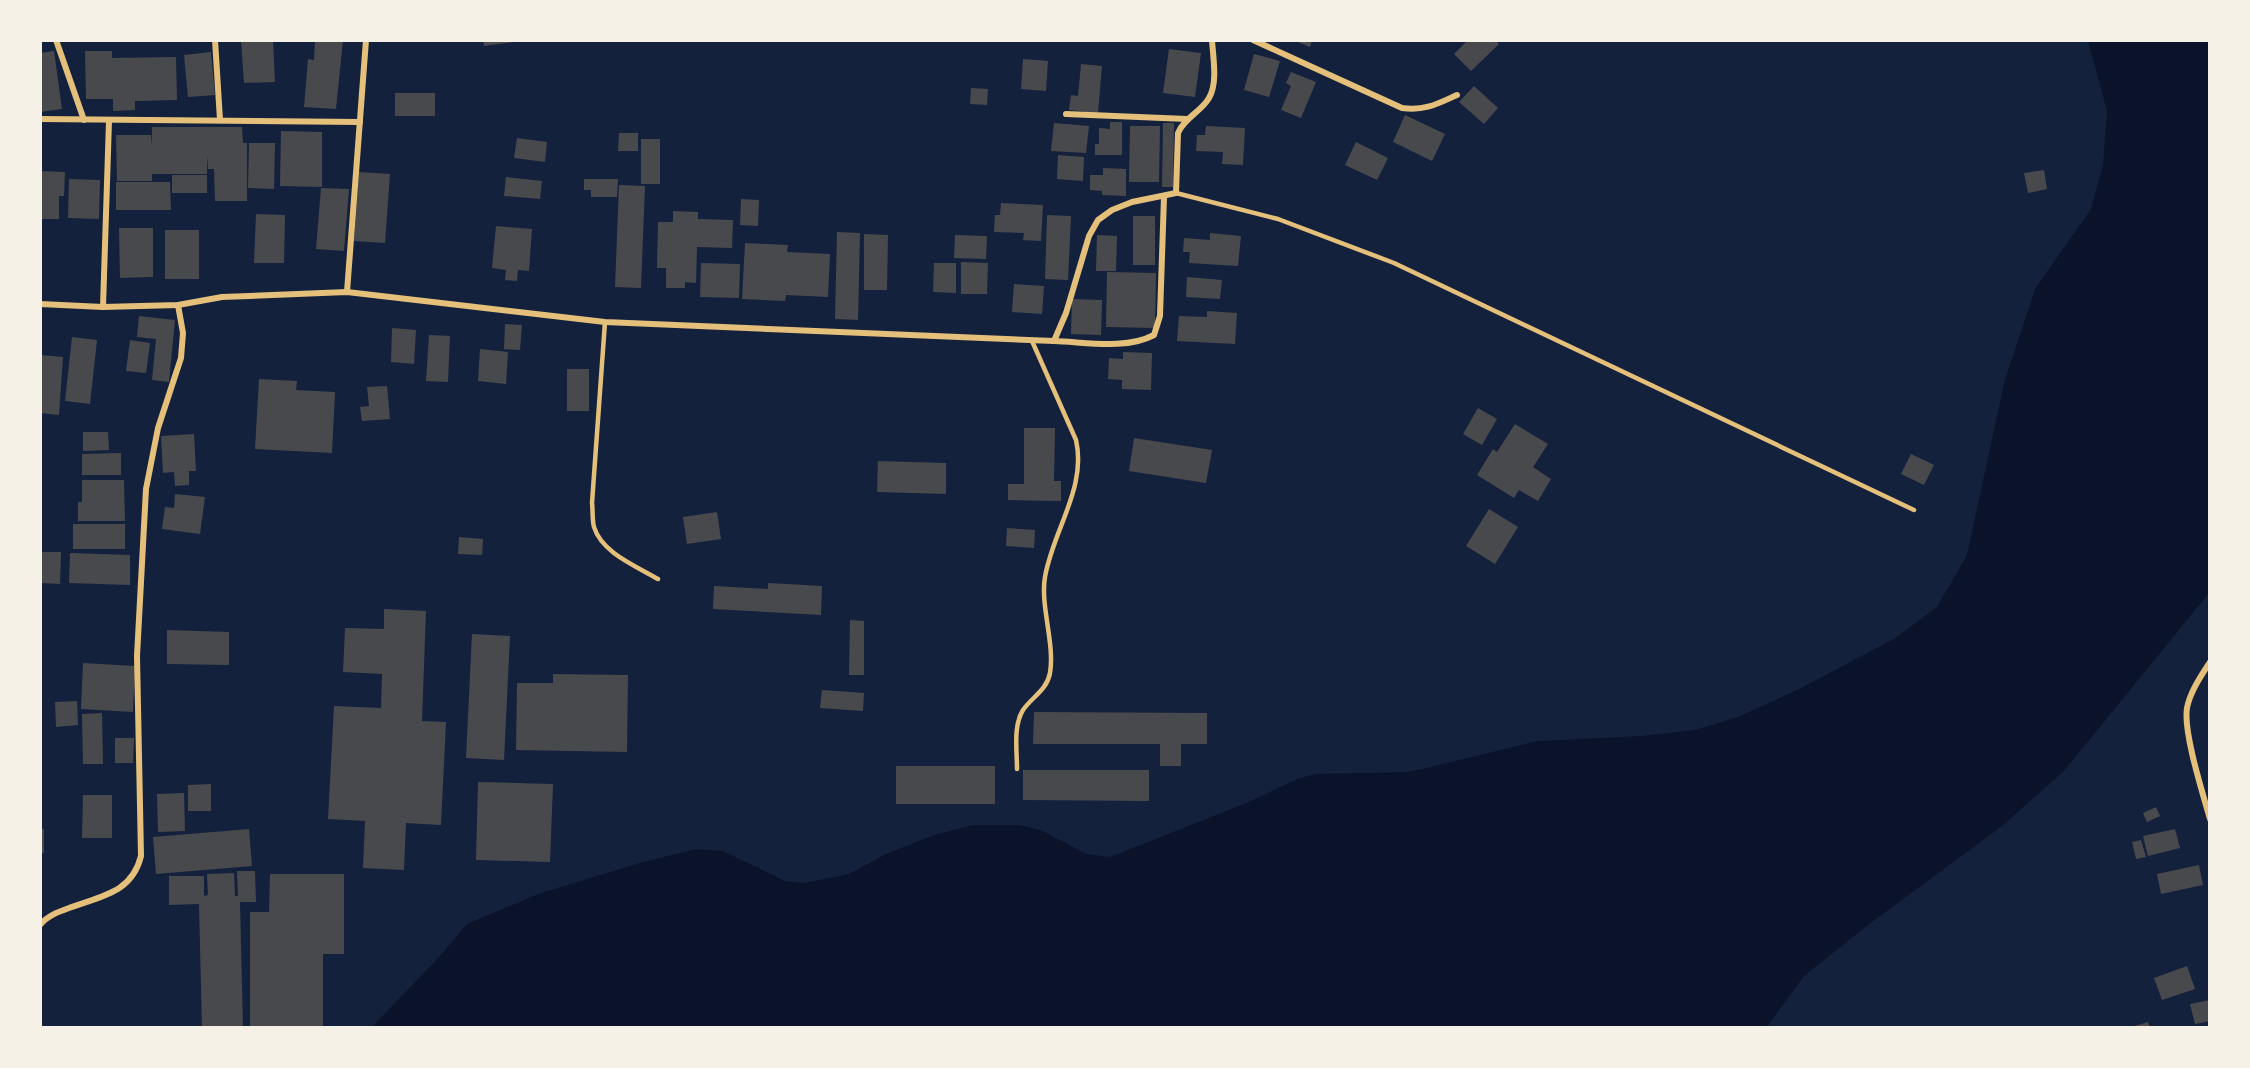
<svg xmlns="http://www.w3.org/2000/svg" width="2250" height="1068" viewBox="0 0 2250 1068" font-family="'Varela Round',sans-serif">
  <rect width="100%" height="100%" fill="#14213d"/>
  <path fill="#0b132b" d="M2088,41H2209V593L2064,771L2002,826L1868,925L1804,976L1767,1027L1036,1028L985,1026L372,1027L440,956L467,924L541,893L643,862L696,849L723,851L785,881L804,883L849,874L886,854L934,835L973,825H1019L1041,830L1086,854L1110,857L1249,802L1297,779L1315,774L1409,772L1538,741L1641,736L1695,730L1738,717L1799,689L1894,639L1937,607L1967,555L2005,379L2035,289L2091,209L2103,165L2107,111Z"/>
  <g fill="#48494c">
    <path d="M241,40H273L275,82L244,83Z"/>
    <path d="M315,40H343L336,109L304,107L308,59L314,60Z"/>
    <path d="M483,40H514V42L484,46Z"/>
    <path d="M1293,40H1312L1310,47Z"/>
    <path d="M1468,40H1495L1499,44L1471,71L1454,54Z"/>
    <path d="M1169,49L1201,53L1195,97L1163,93Z"/>
    <path d="M54,51L62,109L40,112V53Z"/>
    <path d="M85,51H112V58L176,57L177,100L135,101V110L113,111V99H86Z"/>
    <path d="M211,52L215,95L188,97L184,55Z"/>
    <path d="M1254,54L1280,61L1269,97L1244,90Z"/>
    <path d="M1023,59L1048,61L1046,91L1021,89Z"/>
    <path d="M1081,64L1102,66L1098,113L1069,110L1071,95L1078,96Z"/>
    <path d="M1291,72L1316,82L1301,118L1281,110L1291,86L1286,83Z"/>
    <path d="M1474,86L1498,108L1484,124L1459,102Z"/>
    <path d="M971,88L988,89L987,105L970,104Z"/>
    <rect x="395" y="93" width="40" height="23"/>
    <path d="M1405,115L1445,134L1432,161L1393,142Z"/>
    <path d="M1110,122H1122V155H1095V144H1099V128L1110,129Z"/>
    <path d="M1054,123L1089,126L1086,153L1051,151Z"/>
    <path d="M1163,123H1174L1173,187H1162Z"/>
    <path d="M1130,126H1160L1159,182H1129Z"/>
    <path d="M1206,126L1245,128L1243,165L1222,164L1223,152L1196,151L1197,135H1205Z"/>
    <path d="M152,127H242L243,143H247V201H215L214,169H208L207,155V174H152V181H117L116,135H151L152,145Z"/>
    <path d="M281,131L322,132V187L280,186Z"/>
    <path d="M619,133H638V151H618Z"/>
    <path d="M517,138L547,142L545,162L514,158Z"/>
    <rect x="641" y="139" width="19" height="45"/>
    <path d="M1356,142L1388,158L1377,180L1345,165Z"/>
    <path d="M249,143H275L274,189L248,188Z"/>
    <path d="M1058,155L1084,157L1083,181L1057,179Z"/>
    <path d="M1103,168L1126,169V196L1102,195V191L1090,190V175H1103Z"/>
    <path d="M2044,170L2047,189L2028,193L2024,173Z"/>
    <path d="M40,171L65,172L64,196H59V219H40Z"/>
    <path d="M359,172L390,174L385,243L354,241Z"/>
    <rect x="172" y="175" width="35" height="18"/>
    <path d="M506,177L542,181L540,199L504,196Z"/>
    <path d="M69,179L100,180L99,219L68,218Z"/>
    <path d="M584,179H618L617,197H591V190H584Z"/>
    <path d="M116,182H170L171,210H116Z"/>
    <path d="M619,185L645,186L641,288L615,287Z"/>
    <path d="M321,188L349,189L344,251L316,249Z"/>
    <path d="M741,199L759,200L758,226L740,225Z"/>
    <path d="M1001,203L1043,205L1041,241L1023,240L1024,233L994,232L995,215H1000Z"/>
    <path d="M673,211L698,212V219L733,220L732,248L697,247L696,283L685,282V288H666V268H657L658,222H673Z"/>
    <path d="M256,214L285,215L284,263H254Z"/>
    <path d="M1047,215L1071,216L1068,280L1045,279Z"/>
    <rect x="1133" y="216" width="22" height="49"/>
    <path d="M496,226L532,229L529,271L518,270L517,281L505,280L506,270L492,268Z"/>
    <path d="M119,228H153V277L120,278Z"/>
    <rect x="165" y="230" width="34" height="49"/>
    <path d="M837,232L860,233L858,320L835,319Z"/>
    <path d="M1210,233L1241,236L1238,266L1189,263L1190,252H1183L1184,238L1210,240Z"/>
    <path d="M864,234L888,235L887,290H864Z"/>
    <path d="M955,235L987,236L986,259L954,258Z"/>
    <path d="M1097,235L1117,236L1116,271H1096Z"/>
    <path d="M745,243L788,245L787,252L830,254L828,297L786,295L785,301L742,299Z"/>
    <path d="M961,262L988,263L987,294H961Z"/>
    <path d="M701,263L740,264L739,298L700,297Z"/>
    <path d="M934,263H956V293L933,292Z"/>
    <path d="M1107,272L1156,273L1155,328L1106,327Z"/>
    <path d="M1187,277L1222,280L1220,299L1186,297Z"/>
    <path d="M1014,284L1044,286L1042,314L1012,312Z"/>
    <path d="M1072,299L1102,300L1101,335L1071,334Z"/>
    <path d="M1207,311L1237,313L1235,344L1177,341L1179,316L1207,317Z"/>
    <path d="M139,316L175,320L169,382L152,380L156,339L137,337Z"/>
    <path d="M505,324L522,325L520,350L504,349Z"/>
    <path d="M392,328L416,330L414,364L391,362Z"/>
    <path d="M429,335L450,336L448,382L426,381Z"/>
    <path d="M72,337L97,340L90,404L65,401Z"/>
    <path d="M130,340L150,343L146,373L126,371Z"/>
    <path d="M480,349L508,352L506,384L478,381Z"/>
    <path d="M1123,352L1152,353L1151,390L1122,389V380L1108,379L1109,358L1123,359Z"/>
    <path d="M40,355L63,357L59,415L40,413Z"/>
    <rect x="567" y="369" width="22" height="42"/>
    <path d="M259,379L297,381L296,390L335,392L332,453L255,449Z"/>
    <path d="M387,386L390,419L362,421L360,407L369,406L367,387Z"/>
    <path d="M1478,408L1497,419L1482,445L1463,434Z"/>
    <path d="M1515,424L1548,444L1533,467L1551,479L1538,501L1519,490L1514,498L1477,475L1493,449L1497,452Z"/>
    <path d="M1024,428H1055L1054,481H1061V501L1008,500V484H1024Z"/>
    <path d="M83,432H108L109,450L83,451Z"/>
    <path d="M194,434L196,471H189V485L175,486L174,472L163,473L161,436Z"/>
    <path d="M1134,438L1212,450L1206,483L1129,471Z"/>
    <path d="M121,453V475H82V454Z"/>
    <path d="M1911,454L1934,465L1924,485L1901,474Z"/>
    <path d="M878,461L946,463V494L877,492Z"/>
    <path d="M82,480H124L125,521H78V502H82Z"/>
    <path d="M175,494L205,497L200,534L162,529L165,507L174,508Z"/>
    <path d="M1489,509L1518,527L1495,564L1466,546Z"/>
    <path d="M717,512L721,539L687,544L683,517Z"/>
    <rect x="73" y="524" width="52" height="25"/>
    <path d="M1007,528L1035,530L1034,548L1006,546Z"/>
    <path d="M459,537L483,539L482,555L458,554Z"/>
    <path d="M42,552H61L60,584L41,583Z"/>
    <path d="M70,553L130,555V585L69,583Z"/>
    <path d="M768,583L822,586L821,615L713,609L714,586L768,589Z"/>
    <path d="M384,609L426,611L422,721L446,722L441,825L406,823L404,870L363,868L365,821L328,819L334,706L381,708L382,674L343,672L345,628L384,629Z"/>
    <path d="M850,620L864,621V675H849Z"/>
    <path d="M167,630L229,632V665L167,664Z"/>
    <path d="M472,634L510,636L504,760L466,758Z"/>
    <path d="M83,663L135,666L133,712L81,709Z"/>
    <path d="M553,674L628,675L627,752L516,750L517,683H553Z"/>
    <path d="M822,690L864,693L863,711L820,708Z"/>
    <path d="M77,701L78,725L56,727L55,702Z"/>
    <path d="M1034,712L1207,713V744H1181V766H1160V744H1033Z"/>
    <path d="M102,713L103,764H83L82,714Z"/>
    <path d="M115,738H134L133,763H115Z"/>
    <rect x="896" y="766" width="99" height="38"/>
    <path d="M1023,770H1149V801L1023,800Z"/>
    <path d="M478,782L553,784L550,862L476,860Z"/>
    <path d="M211,784V811H188V785Z"/>
    <path d="M184,793L185,831L158,832L157,794Z"/>
    <path d="M83,795H112V838H82Z"/>
    <path d="M2156,807L2160,816L2147,822L2143,813Z"/>
    <rect x="40" y="829" width="4" height="24"/>
    <path d="M249,829L252,866L156,874L153,837Z"/>
    <path d="M2175,829L2180,848L2148,856L2143,836Z"/>
    <path d="M2141,840L2146,857L2136,859L2132,842Z"/>
    <path d="M2199,865L2203,885L2161,894L2157,874Z"/>
    <path d="M237,871H255L256,902H240L243,1028H202L199,904L169,905V876H204V896L208,895L207,874L234,873L235,896H238Z"/>
    <path d="M270,874H344V954H323V1028H250V912H269Z"/>
    <path d="M2187,966L2195,989L2162,1000L2154,978Z"/>
    <path d="M2210,1000V1021L2195,1024L2190,1004Z"/>
    <path d="M2148,1022L2150,1028H2131V1027Z"/>
  </g>
  <g fill="none" stroke-linecap="round" stroke-linejoin="round">
    <g stroke="#e5c07b" stroke-width="4.5">
      <path d="M1176,193L1278,219L1394,263L1914,510"/>
      <path d="M605,322L592,503C593,510 592,520 594,527C602,553 636,566 658,579"/>
      <path d="M1017,769C1017,750 1013,726 1023,710C1032,697 1047,690 1050,673C1055,644 1040,605 1045,577C1053,530 1087,488 1076,440L1032,341"/>
    </g>
    <g stroke="#e5c07b" stroke-width="6">
      <path d="M56,40L84,120"/>
      <path d="M215,40L220,120"/>
      <path d="M1253,40L1402,108C1425,111 1437,104 1457,95"/>
      <path d="M1066,114L1187,119"/>
      <path d="M40,119L360,122"/>
      <path d="M347,292L366,40"/>
      <path d="M40,304L103,307L178,305L222,297L347,292L605,322L1054,341L1066,313L1089,236L1098,220L1112,210L1132,202L1176,193L1178,133C1184,118 1201,112 1209,98C1218,83 1213,57 1212,40"/>
      <path d="M103,307L109,121"/>
      <path d="M1054,341C1086,342 1126,350 1154,335L1160,316L1164,197"/>
      <path d="M2210,662C2201,676 2190,692 2187,708C2183,732 2203,794 2210,819"/>
      <path d="M40,925C47,916 58,912 69,908C101,896 132,893 141,856L137,656L146,489L158,428L181,358L183,333L178,305"/>
    </g>
  </g>
  <rect width="2250" height="1068" fill="none" stroke="#f6f1e7" stroke-width="84"/>
</svg>
